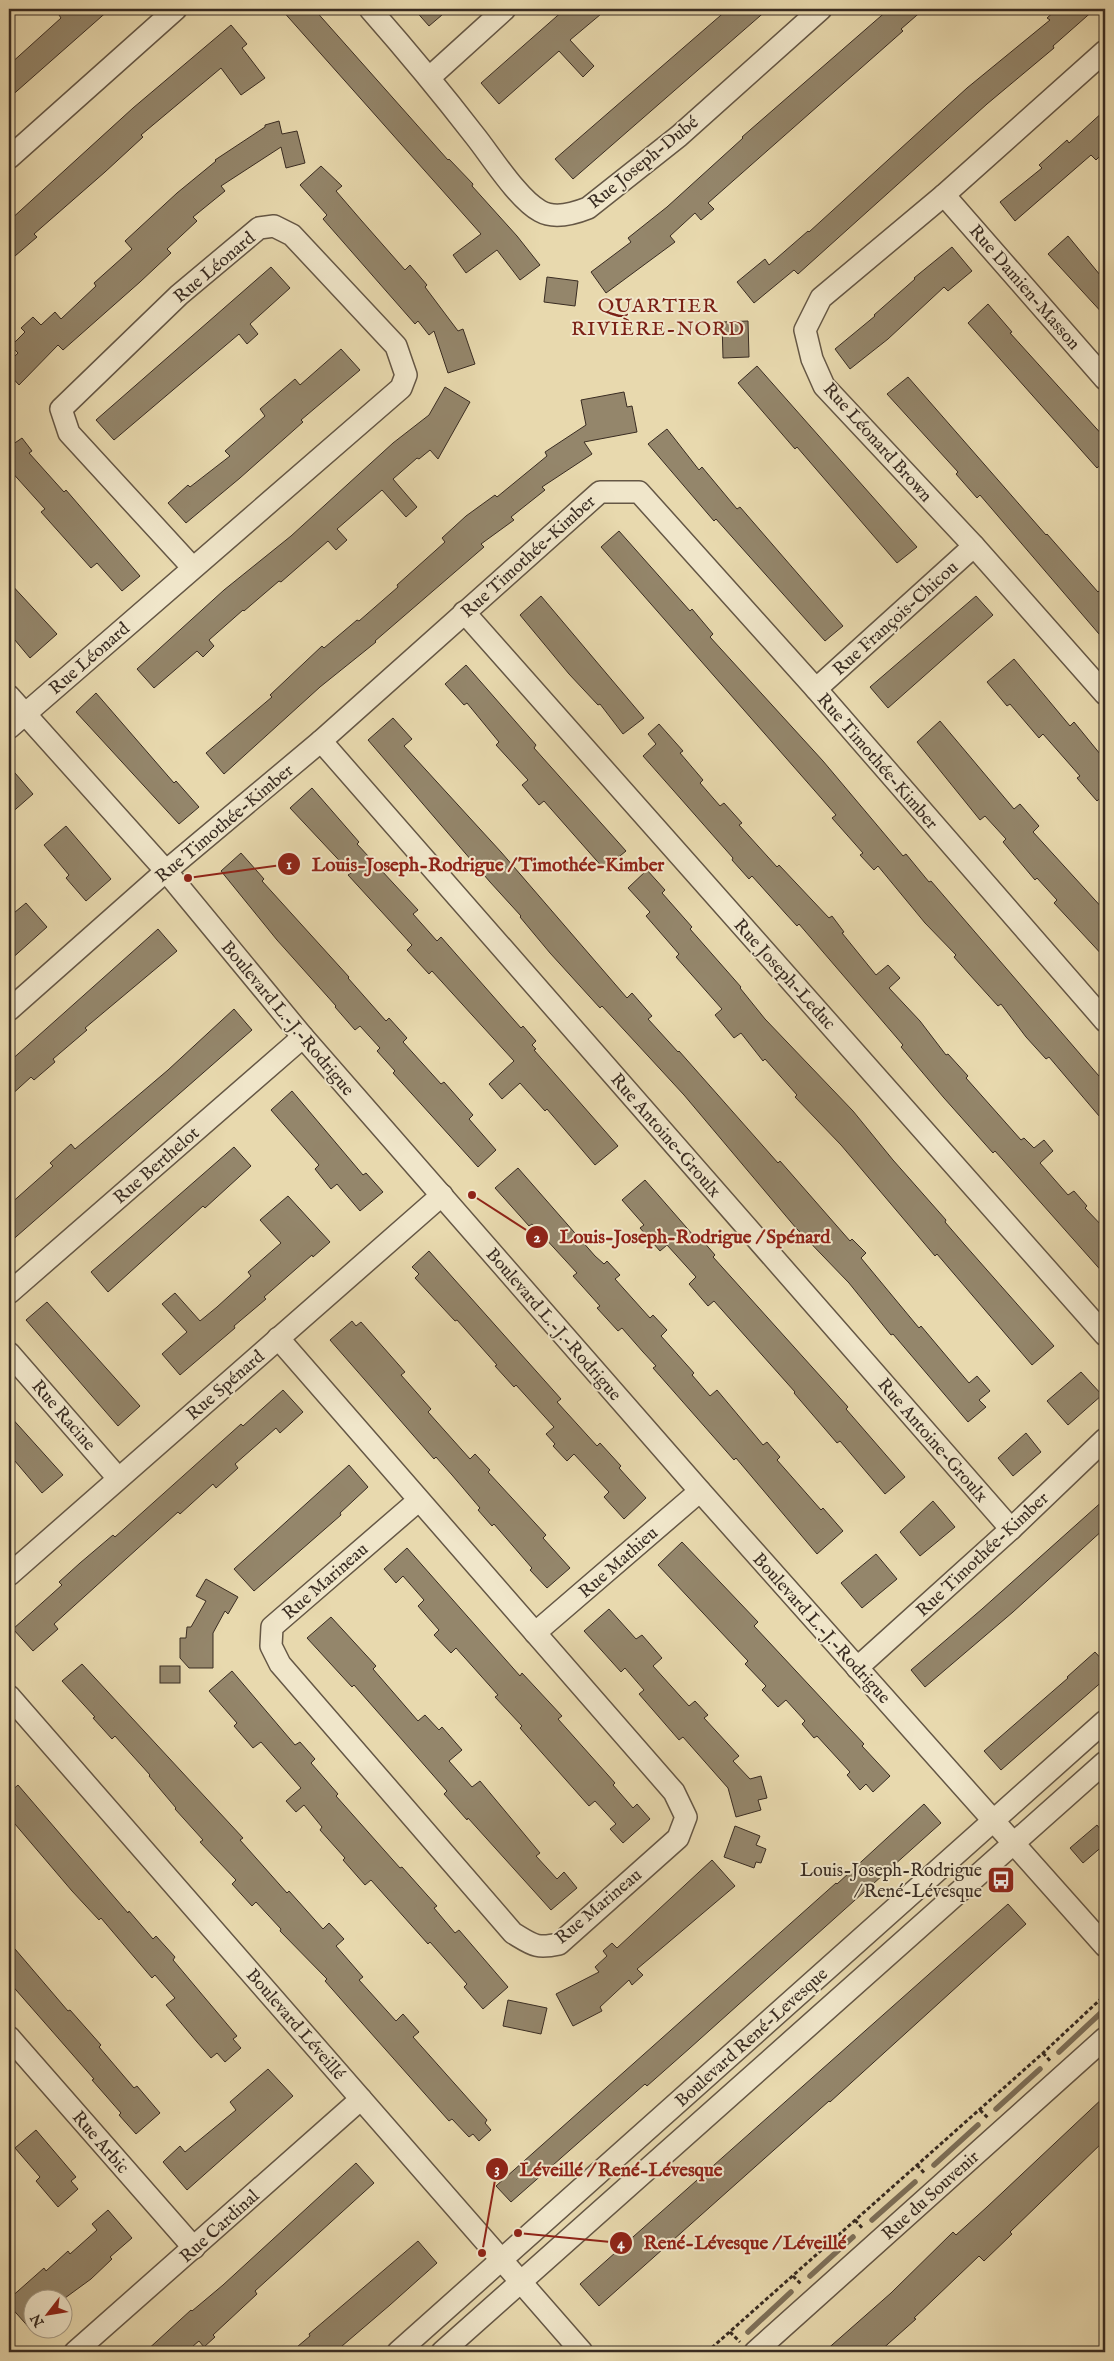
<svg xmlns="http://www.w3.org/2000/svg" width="1114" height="2361" viewBox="0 0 1114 2361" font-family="'IM FELL English',serif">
  <rect width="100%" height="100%" fill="#e8d9ae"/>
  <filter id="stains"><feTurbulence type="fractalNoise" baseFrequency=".004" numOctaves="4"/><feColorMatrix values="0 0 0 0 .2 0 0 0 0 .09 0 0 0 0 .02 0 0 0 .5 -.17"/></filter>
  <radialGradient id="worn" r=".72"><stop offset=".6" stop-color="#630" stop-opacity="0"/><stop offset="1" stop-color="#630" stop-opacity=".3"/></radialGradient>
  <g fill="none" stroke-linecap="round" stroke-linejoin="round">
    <g stroke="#7e7059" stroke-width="5.5">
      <path d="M1059,2052L1105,2009"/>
      <path d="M996,2109L1040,2069"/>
      <path d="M934,2165L978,2125"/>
      <path d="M872,2220L915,2182"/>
      <path d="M810,2276L853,2237"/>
      <path d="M748,2332L791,2292"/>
      <path d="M725,2352L729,2349"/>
    </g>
  </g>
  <g fill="#94866b" stroke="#392c22">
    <path d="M55,9H110L9,98V65L61,18Z"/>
    <path d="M281,9H314L448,160L449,159L473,184L472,186L517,236L540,265L520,280L497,250L466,273L453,255L481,234Z"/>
    <path d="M414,9H449L429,26Z"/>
    <path d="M565,9H607L570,40L594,66L583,77L559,51L499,104L481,83Z"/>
    <path d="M728,9H768L573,179L555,159Z"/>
    <path d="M889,9H924L901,29L903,31L708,203L714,209L701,220L695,213L670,236L675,242L606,293L591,272L631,242L628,238L667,207L743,138L742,137Z"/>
    <path d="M1057,9H1095L1053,46L1054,48L987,104L798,274L794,270L754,303L737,282L765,259L769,265L808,231L809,232L967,88L1050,20L1047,18Z"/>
    <path d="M231,25L247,44L242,48L265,78L241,95L221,68L141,135L143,137L105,172L34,234L37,237L15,256L9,248V221L133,108Z"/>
    <path d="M1105,110V151L1096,160L1091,155L1015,221L1000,202L1042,168L1039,165L1067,140L1069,143Z"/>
    <path d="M279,121L282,134L297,131L305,163L286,168L281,147L221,186L225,191L193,217L197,221L167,249L171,253L140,282L63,350L58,345L19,385L9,374V362L18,353L11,346L25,332L21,328L33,317L41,325L55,312L61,319L96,286L94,283L132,249L125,241L177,193L216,161L215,160L265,127V125Z"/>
    <path d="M321,166L342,186L336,191L361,220L405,270L410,265L427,285L425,287L458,331L463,329L475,364L448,373L434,331L429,335L418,321L415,324L323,219L327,215L300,185Z"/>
    <path d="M1068,236L1105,281V316L1048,254Z"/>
    <path d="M952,247L972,271L948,291L944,287L888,339L850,369L835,349L875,316L874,315L915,279L914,278Z"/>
    <path d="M271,267L290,288L250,324L258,334L247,344L239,334L114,440L96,420Z"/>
    <path d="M547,277L578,281L575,306L544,302Z"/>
    <path d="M988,304L1012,332L1010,333L1105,438V461L1097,468L968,323Z"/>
    <path d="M748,321L749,357L723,358L722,322Z"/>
    <path d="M341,349L360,370L301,420L303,422L240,478L186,523L168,503L188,485L190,487L230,456L225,451L265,416L260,409L295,379L300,385Z"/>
    <path d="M757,366L917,547L897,563L797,447L795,449L738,383Z"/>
    <path d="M908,377L1046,535L1047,534L1098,592L1105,585V641L980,495L977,498L956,474L958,472L887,394Z"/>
    <path d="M445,387L470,402L438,459L430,450L419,459L417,458L393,479L417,507L406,517L382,490L337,529L347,540L336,550L328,541L281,582L279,581L244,611L243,610L209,640L214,646L203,657L197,651L154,688L137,669L224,590L291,536L393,443L429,415Z"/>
    <path d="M624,392L627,407L632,406L637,432L584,442L592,454L542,487L545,490L511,517L514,520L481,544L484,547L375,641L376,642L320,687L224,774L206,753L272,697L270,695L322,646L324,648L357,620L359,621L398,587L397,585L445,542L442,538L466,516L495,495L497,497L547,456L545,452L586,425L581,400Z"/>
    <path d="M667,429L699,470L702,467L737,509L740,507L843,626L825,641L716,519L714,521L648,444Z"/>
    <path d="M22,438L32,451L29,453L64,492L66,490L140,576L122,591L97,563L91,568L41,512L45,509L9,469V447Z"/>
    <path d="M619,531L690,611L692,609L713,634L710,637L823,761L903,856L906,854L929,882L931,881L1105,1083V1123L1049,1057L1046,1059L1026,1037L1001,1004L998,1006L969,974L954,957L956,955L925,923L878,866L874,870L860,855L863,853L832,818L836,815L601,547Z"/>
    <path d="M9,582L57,634L30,658L9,633Z"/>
    <path d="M541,596L644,718L623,734L600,704L598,705L569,674L520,615Z"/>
    <path d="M976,596L993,615L888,708L870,687Z"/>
    <path d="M1014,659L1070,726L1074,722L1105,760V794L1097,801L1077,778L1080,776L1043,734L1039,738L1010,704L1007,706L987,682Z"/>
    <path d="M466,665L536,745L534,748L626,851L604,869L544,801L539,805L522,785L528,780L496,745L499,742L467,703L464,705L445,684Z"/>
    <path d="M96,693L174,783L176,781L199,807L179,824L76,712Z"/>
    <path d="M393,718L412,739L404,746L501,852L627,998L632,993L652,1016L648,1019L678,1052L679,1051L778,1163L780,1161L850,1241L852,1239L866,1253L861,1258L919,1328L921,1326L969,1383L977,1376L990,1391L979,1400L986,1407L968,1422L893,1334L891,1335L849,1283L796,1228L684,1095L602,1006L600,1008L550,953L520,917L521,916L490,882L368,740Z"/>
    <path d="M940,721L1014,809L1020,804L1039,826L1033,832L1105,911V958L1054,903L1057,900L1037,878L1035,880L1003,842L1006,839L985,816L980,820L917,742Z"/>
    <path d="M659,724L683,751L680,753L703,780L700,783L720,806L724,803L742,823L739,825L777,867L779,865L829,918L832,916L844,932L842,933L876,975L888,965L900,978L889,988L920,1021L946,1055L948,1054L968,1076L966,1078L1021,1140L1024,1138L1034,1148L1044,1140L1053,1151L1040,1163L1068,1195L1074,1191L1087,1206L1085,1208L1105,1229V1275L995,1151L993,1153L944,1098L901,1047L903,1045L799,924L797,926L786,914L752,876L749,879L732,860L733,858L643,756L656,744L648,734Z"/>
    <path d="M9,766L33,794L9,815Z"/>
    <path d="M312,788L359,842L357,844L418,910L413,914L437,941L441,937L521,1028L523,1026L536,1041L532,1045L536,1049L534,1050L618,1146L595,1165L547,1109L545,1111L520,1083L502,1099L489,1084L514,1061L432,971L429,974L407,950L412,945L348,875L351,873L290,808Z"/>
    <path d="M66,826L111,879L86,901L66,878L69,875L44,845Z"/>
    <path d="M241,853L264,879L262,881L349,977L348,978L386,1021L389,1018L407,1038L403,1042L441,1084L444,1082L473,1115L469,1119L496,1150L478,1167L393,1073L395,1071L377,1051L380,1048L360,1026L355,1030L335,1007L336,1006L277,940L221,871Z"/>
    <path d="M647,870L665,890L662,893L692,927L690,929L741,987L740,988L765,1019L853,1111L893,1160L946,1220L945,1222L964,1244L1054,1346L1032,1365L937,1254L935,1256L841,1145L795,1097L797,1095L765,1059L763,1061L741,1033L734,1038L715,1015L722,1009L676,957L679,954L646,916L650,912L628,888Z"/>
    <path d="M26,903L47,927L9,961V917Z"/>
    <path d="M158,929L177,951L85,1028L87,1030L53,1059L55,1062L34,1080L31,1077L9,1097V1062Z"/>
    <path d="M234,1009L252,1030L9,1243V1205L53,1166L50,1163L71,1144L75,1149L168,1070Z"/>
    <path d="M292,1091L363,1175L366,1173L383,1192L360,1211L337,1184L331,1189L315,1169L319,1165L271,1110Z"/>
    <path d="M234,1147L251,1166L205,1208L203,1206L108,1292L91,1272Z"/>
    <path d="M518,1168L595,1256L604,1264L607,1261L620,1275L615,1279L650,1318L653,1315L667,1330L661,1336L694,1373L692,1375L710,1396L717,1390L763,1445L767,1442L780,1457L777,1460L821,1510L823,1508L843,1531L817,1554L736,1458L734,1460L653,1368L656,1366L643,1352L622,1328L618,1331L597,1308L600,1306L573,1276L577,1273L532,1224L529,1226L495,1188Z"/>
    <path d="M645,1180L693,1235L696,1233L715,1255L713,1257L848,1407L846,1409L905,1477L885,1494L840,1441L837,1443L794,1393L795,1392L714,1301L708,1306L689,1284L696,1277L667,1245L660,1251L640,1228L644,1225L622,1200Z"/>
    <path d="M288,1196L330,1242L313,1257L312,1255L264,1297L266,1299L234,1326L235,1328L180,1375L162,1354L187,1332L162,1304L175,1293L200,1321L217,1307L251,1276L248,1272L281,1243L260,1220Z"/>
    <path d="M429,1251L561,1399L557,1402L597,1446L600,1443L621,1466L619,1468L646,1498L624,1519L604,1497L609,1492L574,1454L567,1461L553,1446L555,1444L546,1434L554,1427L516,1385L514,1387L495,1366L497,1365L457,1320L455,1321L415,1278L419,1274L412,1267Z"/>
    <path d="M47,1302L140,1406L118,1426L26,1320Z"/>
    <path d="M352,1321L356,1326L361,1322L405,1372L401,1375L431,1409L428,1412L470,1459L475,1454L490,1470L488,1472L546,1535L543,1538L570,1568L547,1588L530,1570L532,1568L494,1524L492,1526L478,1510L480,1508L452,1475L436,1457L434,1459L330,1340Z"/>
    <path d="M1081,1372L1102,1395L1068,1425L1047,1401Z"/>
    <path d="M283,1390L303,1412L280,1433L276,1428L235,1464L238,1468L216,1488L213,1484L180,1514L178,1512L54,1624L58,1629L33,1651L13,1629L62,1585L59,1582L80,1563L113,1535L115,1537L241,1424L243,1426Z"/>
    <path d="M9,1415L63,1475L42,1493L9,1454Z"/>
    <path d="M1026,1433L1041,1452L1013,1476L998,1458Z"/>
    <path d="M349,1465L368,1487L340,1513L341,1515L254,1591L234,1569Z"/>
    <path d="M1105,1499V1528L1013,1612L925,1687L911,1670L982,1609Z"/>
    <path d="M933,1501L955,1527L920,1556L900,1532Z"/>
    <path d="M682,1542L758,1622L754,1626L864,1744L862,1746L890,1776L873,1792L866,1784L860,1790L847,1775L850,1772L817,1736L814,1738L802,1724L805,1721L786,1700L778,1707L762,1690L766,1686L745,1664L748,1661L658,1565Z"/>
    <path d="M407,1548L520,1676L522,1673L562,1716L558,1719L615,1783L613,1785L633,1808L637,1804L650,1819L623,1843L610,1829L616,1824L595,1801L589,1806L520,1728L522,1726L495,1697L498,1695L456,1648L451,1653L434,1635L439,1630L418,1606L424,1600L403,1576L396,1583L384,1569Z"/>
    <path d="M876,1554L897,1579L862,1608L841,1583Z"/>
    <path d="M206,1579L238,1597L228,1614L225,1611L213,1633V1668H189L180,1658V1638H186L187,1627H191L206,1601L196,1596Z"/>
    <path d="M609,1609L636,1639L642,1635L662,1658L653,1666L689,1706L695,1701L708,1715L704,1718L739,1756L733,1761L750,1779L761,1776L767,1798L758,1800L761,1810L736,1817L728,1788L683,1737L679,1740L639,1694L644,1690L625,1668L621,1672L584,1631Z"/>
    <path d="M331,1617L376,1666L373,1669L418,1721L425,1715L439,1730L442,1727L462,1750L449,1761L472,1787L480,1781L540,1853L536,1856L557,1879L564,1872L577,1888L551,1910L468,1818L467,1820L444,1794L447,1791L354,1685L352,1687L307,1638Z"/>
    <path d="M1095,1652L1105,1663V1679L1001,1770L984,1751L1068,1678L1067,1677Z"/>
    <path d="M82,1664L243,1838L240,1840L287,1893L289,1891L323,1929L329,1923L344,1939L336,1946L363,1977L359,1980L396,2021L403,2014L419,2032L413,2037L487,2120L485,2123L491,2130L479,2141L473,2134L469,2137L452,2119L449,2121L354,2014L325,1981L327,1979L280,1931L281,1929L256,1902L252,1906L232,1884L236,1880L200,1842L203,1840L175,1809L176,1808L149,1776L150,1775L115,1736L112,1739L93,1718L95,1717L62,1681Z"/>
    <rect x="160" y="1666" width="20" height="17"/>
    <path d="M232,1671L295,1745L300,1742L315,1759L311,1763L338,1794L336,1796L400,1868L402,1867L427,1895L437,1906L434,1908L455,1933L459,1930L508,1987L483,2009L464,1987L467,1984L430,1942L428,1944L371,1880L365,1885L343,1860L345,1858L320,1830L322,1827L304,1805L296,1812L286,1801L301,1788L261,1742L253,1748L234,1726L237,1723L209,1691Z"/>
    <path d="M18,1785L128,1913L129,1911L153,1939L156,1936L175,1957L173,1960L237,2036L233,2039L241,2048L225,2062L217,2053L211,2058L197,2042L166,2005L175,1998L155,1975L152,1978L101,1918L99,1920L72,1891L9,1817V1793Z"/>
    <path d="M924,1804L941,1823L690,2048L647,2086L645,2084L511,2202L496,2186L836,1883L837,1884Z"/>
    <path d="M1097,1825L1105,1835V1844L1083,1863L1070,1848Z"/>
    <path d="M735,1826L760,1836L756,1845L766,1849L761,1863L756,1862L754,1868L724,1857Z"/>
    <path d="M712,1860L735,1886L637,1969L643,1975L632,1985L629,1980L600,2007L602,2011L573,2026L556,1994L599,1972L595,1967L607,1956L603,1951L612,1943L617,1948Z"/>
    <path d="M1008,1904L1026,1924L830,2102L829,2101L599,2306L580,2284Z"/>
    <path d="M9,1942L68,2011L70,2010L101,2045L99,2047L134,2088L137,2086L160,2113L136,2134L119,2115L121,2113L92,2080L94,2079L9,1982Z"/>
    <path d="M508,2000L547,2008L541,2034L503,2026Z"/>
    <path d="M268,2069L293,2096L187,2190L163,2162L180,2146L185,2152L236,2110L230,2102Z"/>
    <path d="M1105,2096V2140L1010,2232L1012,2234L984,2261L979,2256L914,2318L916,2319L879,2352H824L891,2293L953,2232L956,2235L987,2207Z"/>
    <path d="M36,2130L76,2177L71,2181L78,2189L58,2207L36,2181L40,2177L15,2148Z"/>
    <path d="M356,2163L374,2183L255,2291L257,2294L213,2335L215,2337L204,2347L199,2341L186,2352H145L191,2310L192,2311L223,2285Z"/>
    <path d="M108,2210L132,2238L110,2257L112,2259L91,2279L65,2298H32V2331L9,2305V2299L44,2268L46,2271L68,2251L70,2254L97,2230L92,2224Z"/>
    <path d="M418,2241L437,2263L390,2305L335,2352H291L310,2336L309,2334Z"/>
  </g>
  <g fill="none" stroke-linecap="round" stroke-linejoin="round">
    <g stroke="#655745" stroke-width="24">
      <g id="minor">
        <path d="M370,9C406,50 441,92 475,136C491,156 518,199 540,211C554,219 573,214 588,208L679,136L821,9"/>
        <path d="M1105,51L944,195L821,298L805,330L812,359L824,386L974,546L1105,694"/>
        <path d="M430,77L505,9"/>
        <path d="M9,158L176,9"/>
        <path d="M944,195L1105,379"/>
        <path d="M464,612L1105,1335"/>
        <path d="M816,689L974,546"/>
        <path d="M9,696L166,871L303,1037L700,1491L1105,1946"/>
        <path d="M9,728L401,388L406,375L396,346L292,235L274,226L259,228L179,295L61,409L69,433L193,568"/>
        <path d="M321,741L1011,1529"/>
        <path d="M9,1010L166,871L321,741L600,492H639L816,689L1105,1021"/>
        <path d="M9,1293L303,1037"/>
        <path d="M278,1338L674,1792L686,1817L678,1838L559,1944C536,1949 533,1945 513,1933L280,1664L271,1646L272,1627L419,1500"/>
        <path d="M9,1353L118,1478"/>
        <path d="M9,1575L442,1195"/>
        <path d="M535,1633L700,1491"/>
        <path d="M857,1668L1011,1529L1105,1439"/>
        <path d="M9,1696L582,2352"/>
        <path d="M9,2037L194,2248"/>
        <path d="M75,2352L361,2099"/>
        <path d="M398,2352L1105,1721"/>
        <path d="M442,2352L1105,1762"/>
        <path d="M755,2352L1105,2038"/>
      </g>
    </g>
    <g stroke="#392c22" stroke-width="3" stroke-dasharray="4 2.5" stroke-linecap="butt">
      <path d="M1043,2053L1051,2062"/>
      <path d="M980,2110L988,2118"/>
      <path d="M917,2165L925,2174"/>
      <path d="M855,2220L863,2229"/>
      <path d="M793,2276L801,2284"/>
      <path d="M730,2332L740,2342"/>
      <path d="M707,2352L1043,2053L1105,1995"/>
    </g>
    <use href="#minor" stroke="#f0e6ca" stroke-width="21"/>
  </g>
  <defs>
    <g id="bus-square" transform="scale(1.4375)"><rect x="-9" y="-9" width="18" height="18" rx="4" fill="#8f2418" stroke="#f0e6ca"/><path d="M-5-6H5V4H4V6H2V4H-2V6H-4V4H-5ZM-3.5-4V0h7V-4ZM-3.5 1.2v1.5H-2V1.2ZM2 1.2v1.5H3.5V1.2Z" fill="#fff"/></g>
  </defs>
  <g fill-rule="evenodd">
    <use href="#bus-square" x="1001" y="1880"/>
  </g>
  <g text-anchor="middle" stroke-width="4" stroke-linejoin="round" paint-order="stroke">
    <g font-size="18" fill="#392c22" stroke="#f0e6ca">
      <text transform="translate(643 162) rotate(-39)" y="6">Rue Joseph-Dubé</text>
      <text transform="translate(214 267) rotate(-40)" y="6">Rue Léonard</text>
      <text transform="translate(1025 287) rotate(49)" y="6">Rue Damien-Masson</text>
      <text transform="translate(878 442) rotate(48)" y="6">Rue Léonard Brown</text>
      <text transform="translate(528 556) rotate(-42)" y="6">Rue Timothée-Kimber</text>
      <text transform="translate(895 618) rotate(-42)" y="6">Rue François-Chicou</text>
      <text transform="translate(89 658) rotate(-41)" y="6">Rue Léonard</text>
      <text transform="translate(878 761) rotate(49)" y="6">Rue Timothée-Kimber</text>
      <text transform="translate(224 823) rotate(-40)" y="6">Rue Timothée-Kimber</text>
      <text transform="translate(785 974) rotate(48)" y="6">Rue Joseph-Leduc</text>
      <text transform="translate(288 1018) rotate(50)" y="6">Boulevard L.-J.-Rodrigue</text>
      <text transform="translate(666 1135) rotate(49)" y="6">Rue Antoine-Groulx</text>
      <text transform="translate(156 1165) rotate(-41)" y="6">Rue Berthelot</text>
      <text transform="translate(554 1324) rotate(49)" y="6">Boulevard L.-J.-Rodrigue</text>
      <text transform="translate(225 1385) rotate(-41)" y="6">Rue Spénard</text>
      <text transform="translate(64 1415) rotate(49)" y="6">Rue Racine</text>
      <text transform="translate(933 1440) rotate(49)" y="6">Rue Antoine-Groulx</text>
      <text transform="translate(982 1554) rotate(-43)" y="6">Rue Timothée-Kimber</text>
      <text transform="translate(618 1562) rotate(-41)" y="6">Rue Mathieu</text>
      <text transform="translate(325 1581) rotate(-41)" y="6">Rue Marineau</text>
      <text transform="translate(822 1628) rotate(48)" y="6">Boulevard L.-J.-Rodrigue</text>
      <text transform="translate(598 1906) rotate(-40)" y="6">Rue Marineau</text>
      <text transform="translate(296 2024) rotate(49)" y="6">Boulevard Léveillé</text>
      <text transform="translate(751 2037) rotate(-42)" y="6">Boulevard René-Levesque</text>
      <text transform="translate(101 2142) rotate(49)" y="6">Rue Arbic</text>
      <text transform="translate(930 2195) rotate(-42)" y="6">Rue du Souvenir</text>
      <text transform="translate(219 2226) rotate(-42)" y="6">Rue Cardinal</text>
    </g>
    <g font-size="18" fill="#392c22" stroke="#f0e6ca" text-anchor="end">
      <text x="982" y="1876">Louis-Joseph-Rodrigue<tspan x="982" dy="21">/ René-Lévesque</tspan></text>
    </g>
    <g font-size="20" letter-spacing="1" fill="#7a1f14" stroke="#f0e6ca">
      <text x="658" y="312">QUARTIER<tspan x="658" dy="23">RIVIÈRE-NORD</tspan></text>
    </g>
  </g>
  <path fill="none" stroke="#8f2418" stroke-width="2" d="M188 878L289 864M472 1195L537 1237M482 2253L497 2169M518 2233L621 2243"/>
  <g fill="#8f2418" stroke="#f0e6ca" stroke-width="2">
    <circle cx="188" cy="878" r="5"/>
    <circle cx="472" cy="1195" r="5"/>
    <circle cx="482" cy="2253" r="5"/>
    <circle cx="518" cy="2233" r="5"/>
    <circle cx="289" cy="864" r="12"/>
    <circle cx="537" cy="1237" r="12"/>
    <circle cx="497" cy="2169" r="12"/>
    <circle cx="621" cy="2243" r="12"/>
  </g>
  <g font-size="15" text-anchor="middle" font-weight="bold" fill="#fff">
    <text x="289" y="869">1</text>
    <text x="537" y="1242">2</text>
    <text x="497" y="2174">3</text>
    <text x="621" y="2248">4</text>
  </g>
  <g font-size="19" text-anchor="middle" font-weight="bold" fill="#8f2418" stroke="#f0e6ca" stroke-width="4" stroke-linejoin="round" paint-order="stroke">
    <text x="488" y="871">Louis-Joseph-Rodrigue / Timothée-Kimber</text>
    <text x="695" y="1243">Louis-Joseph-Rodrigue / Spénard</text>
    <text x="621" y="2176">Léveillé / René-Lévesque</text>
    <text x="745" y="2249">René-Lévesque / Léveillé</text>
  </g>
  <rect width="1114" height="2361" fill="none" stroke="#e8d9ae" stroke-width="30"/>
  <rect x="10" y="10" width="1094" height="2341" fill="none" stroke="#392c22" stroke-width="2.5"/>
  <rect x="15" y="15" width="1084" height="2331" fill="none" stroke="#392c22"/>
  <g transform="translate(48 2314) rotate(239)"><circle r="24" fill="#f0e6ca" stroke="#a79c87"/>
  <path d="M0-4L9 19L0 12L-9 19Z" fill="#8f2418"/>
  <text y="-8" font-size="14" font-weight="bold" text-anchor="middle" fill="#392c22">N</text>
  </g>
  <rect width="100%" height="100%" filter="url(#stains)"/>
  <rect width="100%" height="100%" fill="url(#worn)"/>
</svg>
